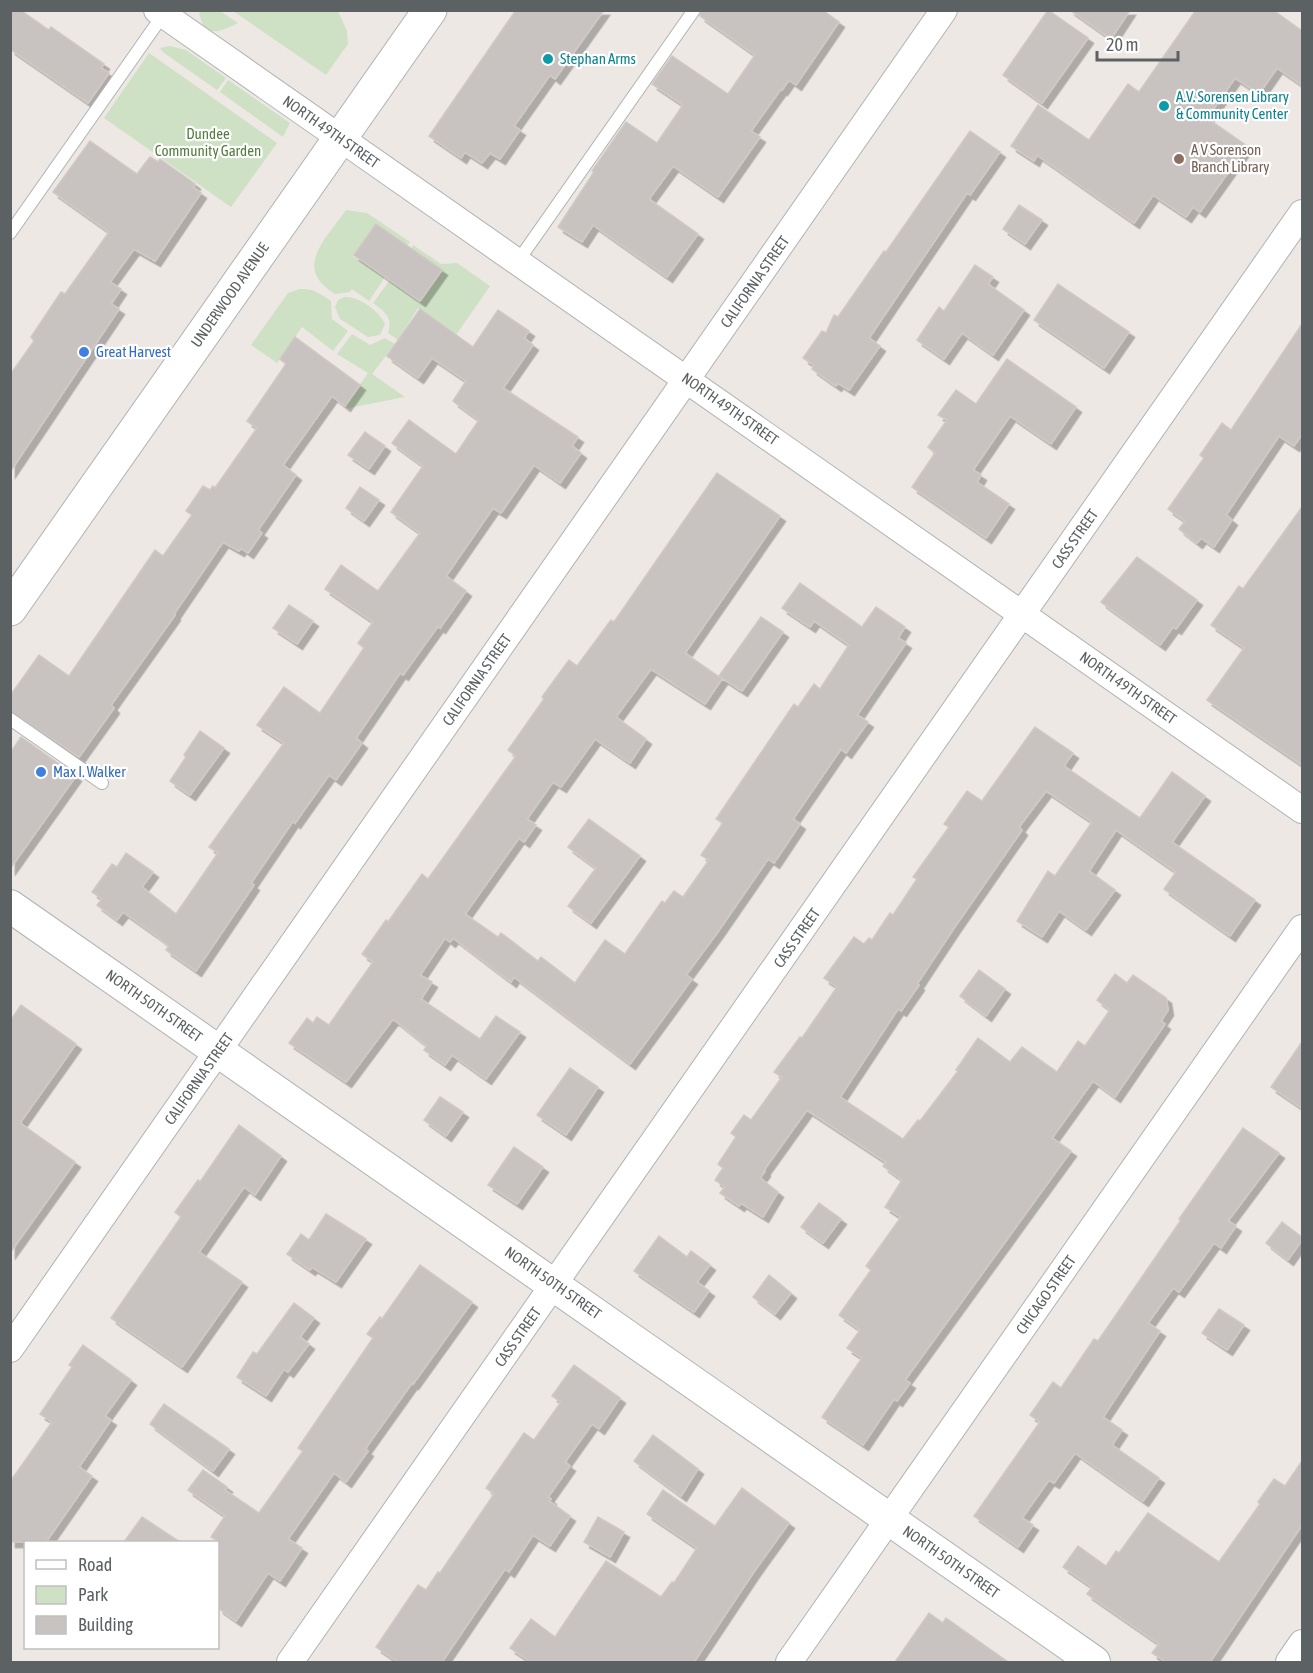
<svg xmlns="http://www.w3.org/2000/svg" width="1313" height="1673" viewBox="0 0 1313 1673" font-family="'Asap Condensed',sans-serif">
  <defs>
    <filter id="shadow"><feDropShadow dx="5.5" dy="5.5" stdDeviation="0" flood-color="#0004"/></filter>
  </defs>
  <rect width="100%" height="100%" fill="#ede8e4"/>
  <g fill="#cee1c4">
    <path d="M199,11H220L238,23C218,33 203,39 199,11Z"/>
    <path d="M233,11H338L347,31L348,44L326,75Z"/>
    <path d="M170,46L186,50L226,78L217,90L164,53L160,48Z"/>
    <path d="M149,53L277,143L231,207L104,118Z"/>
    <path d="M228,80L290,123L283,137L220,92Z"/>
    <path d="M346,210L367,213L410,242L407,246L376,224L353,256L385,277L369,301L352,289L350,292L335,294C292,268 326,239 346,210Z"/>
    <path d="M413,245L441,264L457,263L490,286L456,335L418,308L398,340L388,333C393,317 385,312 373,303L390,280L419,302L441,270L411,249Z"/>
    <path d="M300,289C313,288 321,294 331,301L332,319L348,331L333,351L302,327L277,363L251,345L288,293Z"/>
    <path d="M344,297C359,296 378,310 385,324L380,335L368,337L340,319L335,307L338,300Z"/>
    <path d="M352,334L370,345L385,338L395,344L372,374L405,397L349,408L345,406L368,373L337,354Z"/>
  </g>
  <g fill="#c8c3c1" stroke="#d1c8c3" stroke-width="1.5" filter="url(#shadow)">
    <path d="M10,10H20L49,30L51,27L104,64L101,68L109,73L88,103L10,49Z"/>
    <path d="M516,10H604L555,79L550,75L514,126L520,130L500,159L490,153L482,163L465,152L461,158L429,136Z"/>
    <path d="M702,10H822L839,22L796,85L789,80L782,90L781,89L751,131L760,137L718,197L673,166L649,199L698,234L667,277L593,225L582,242L558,227L594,172L592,171L626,122L657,143L683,105L652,84L672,56L728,94L755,55L700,16Z"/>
    <path d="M1048,10L1088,38L1042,103L1003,75Z"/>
    <path d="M1070,10H1130L1111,39Z"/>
    <path d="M1196,10H1273L1302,31V85L1277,68L1259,94L1235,78L1207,118L1247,146L1200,212L1193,207L1186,217L1153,195L1134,223L1037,155L1034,161L1011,146L1038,105L1089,140L1128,84L1139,92Z"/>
    <path d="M970,131L1000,152L970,195L967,193L869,338L880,346L849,390L838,383L836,386L812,369L814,365L803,358L822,331L826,333L834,315L838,317L884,251L886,252Z"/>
    <path d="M90,141L137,174L150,157L158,162L160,159L195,184L193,187L201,193L155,261L134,249L110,282L121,289L111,304L119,309L10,472V375L34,341L31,337L61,292L65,294L109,232L53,192Z"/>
    <path d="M1019,205L1042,220L1025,244L1003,229Z"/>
    <path d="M376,224L442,270L420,301L354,255Z"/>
    <path d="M975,265L993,277L988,284L1024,310L993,355L962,333L944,359L917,340L939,307L944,311Z"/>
    <path d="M1058,284L1129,332L1104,368L1034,320Z"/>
    <path d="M420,309L473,347L498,310L529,331L524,338L533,345L503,388L578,437L572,446L581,453L560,483L534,465L501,513L493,508L446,576L466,591L440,628L438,626L403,675L400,673L356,738L362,743L336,780L329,775L295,823L293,821L251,883L254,885L196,971L166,950L169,946L157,936L123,912L117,920L97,905L102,899L92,892L112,864L117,867L126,853L153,872L142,887L176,914L218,853L209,847L284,743L257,725L284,687L320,713L364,648L358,643L373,622L325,589L341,565L378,591L420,533L391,512L423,466L392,443L409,420L456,454L479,420L453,401L466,381L432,358L418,378L387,356Z"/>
    <path d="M1302,324V434L1294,446L1279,436L1226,515L1232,520L1214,547L1201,538L1197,543L1179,529L1185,521L1168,509L1204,458L1200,455L1222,423L1231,430Z"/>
    <path d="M295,337L360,385L345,406L332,396L283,465L296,475L258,530L262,533L248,553L241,548L239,551L223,542L174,614L175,615L111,705L114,708L79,757L10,711V696L39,655L69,676L155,550L163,556L192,515L186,511L203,486L210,490L213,486L215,488L257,428L247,421L286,364L280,359Z"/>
    <path d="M1007,359L1076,407L1051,444L1010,416L973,470L981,475L977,482L1009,504L986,538L912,487L935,453L928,447L947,420L938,415L956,390L976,404Z"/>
    <path d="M365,432L385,446L369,469L348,455Z"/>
    <path d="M717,473L780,516L685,653L722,679L705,704L651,669L616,717L646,739L630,763L595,739L561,787L553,782L527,819L536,825L524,842L519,838L465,914L498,937L501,933L538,961L541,957L575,983L605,940L625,954L662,901L665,903L674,891L683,897L709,860L701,855L723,823L716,819L794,704L798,707L814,684L820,689L849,645L814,621L810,627L782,608L800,583L862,627L876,607L905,627L898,638L906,643L857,715L868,722L846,753L841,749L793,819L800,824L774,863L768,859L717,933L686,975L692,979L630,1064L514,977L511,982L453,938L450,942L445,938L420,975L432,982L421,999L480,1039L496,1016L520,1032L486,1079L452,1055L445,1065L424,1050L427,1046L393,1019L346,1082L289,1043L307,1018L313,1023L317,1017L329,1025L373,962L362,954L386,920L388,922L422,874L428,879L516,756L508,750L544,699L542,697L569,660L577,666L611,620L614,622Z"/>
    <path d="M360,487L379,500L364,521L346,508Z"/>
    <path d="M1302,507V765L1207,700L1244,648L1211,625L1239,586L1243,589Z"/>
    <path d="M1137,557L1197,600L1176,629L1173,627L1160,645L1101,602Z"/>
    <path d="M289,605L313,621L297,644L273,628Z"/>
    <path d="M761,617L783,632L742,691L719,676Z"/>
    <path d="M1035,727L1073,753L1064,766L1140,818L1172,772L1205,796L1172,842L1255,900L1230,936L1164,889L1176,872L1116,830L1089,871L1115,890L1086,930L1059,911L1042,937L1017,921L1048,871L1055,876L1092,822L1046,791L1019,827L1022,830L954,928L917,984L919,985L901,1011L898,1009L840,1097L903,1139L918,1120L920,1121L958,1071L956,1070L978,1038L1010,1062L1022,1047L1057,1072L1078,1041L1085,1046L1110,1010L1097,1000L1115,974L1127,983L1133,975L1166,998L1168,1010L1161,1021L1165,1024L1115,1097L1093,1081L1052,1138L1071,1151L905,1380L910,1383L897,1401L894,1399L863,1445L822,1417L862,1358L847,1348L860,1330L839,1315L871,1270L866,1266L901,1217L885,1207L902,1180L883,1166L886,1162L807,1110L764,1170L765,1171L760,1178L778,1192L763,1217L741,1203L739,1206L720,1193L725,1187L715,1180L723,1168L718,1164L736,1137L731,1133L744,1115L751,1120L782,1077L774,1072L800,1037L802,1038L837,987L824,978L854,937L864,944L869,938L872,940L890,913L893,915L917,879L913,877L949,827L944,824L967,791L982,801Z"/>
    <path d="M200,731L224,748L190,795L170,781L186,757L184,755Z"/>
    <path d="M21,737L76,776L10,869V753Z"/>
    <path d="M589,819L640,856L591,923L568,906L596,868L568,847Z"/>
    <path d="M979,970L1005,989L986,1016L960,996Z"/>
    <path d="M21,1005L76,1044L20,1123L75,1162L10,1253V1021Z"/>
    <path d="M1302,1042V1108L1271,1087Z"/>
    <path d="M570,1068L598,1087L566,1135L537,1115Z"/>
    <path d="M440,1097L463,1112L446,1136L424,1120Z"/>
    <path d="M239,1125L281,1156L255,1195L244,1187L199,1252L242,1282L182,1367L111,1318L181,1217L175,1212L198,1180L200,1182Z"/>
    <path d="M1243,1128L1279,1153L1228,1221L1236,1226L1221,1248L1214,1243L1179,1292L1173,1288L1148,1323L1160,1331L1103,1417L1122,1430L1112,1445L1159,1478L1143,1501L1075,1453L1054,1483L1049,1480L1022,1518L1033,1525L1018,1547L974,1516L1040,1422L1030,1415L1053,1382L1061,1388L1094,1339L1098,1341L1181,1220L1179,1219Z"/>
    <path d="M514,1147L543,1167L517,1204L488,1185Z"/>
    <path d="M819,1203L841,1219L823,1243L801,1227Z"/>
    <path d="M326,1214L366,1239L336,1282L312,1267L310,1270L287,1254L301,1234L309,1240Z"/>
    <path d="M1282,1222L1302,1237V1240L1288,1260L1266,1243Z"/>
    <path d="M659,1236L687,1257L691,1251L710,1265L697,1282L709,1291L694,1312L634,1271Z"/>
    <path d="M420,1265L472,1302L413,1384L412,1383L365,1449L368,1451L346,1482L334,1473L288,1539L302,1548L280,1581L268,1573L236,1621L218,1608V1541L211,1537L225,1516L188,1490L203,1470L227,1487L225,1490L259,1513L303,1451L298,1448L373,1338L367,1334L380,1317L382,1319Z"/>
    <path d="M769,1275L791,1293L775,1314L753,1297Z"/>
    <path d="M294,1303L314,1318L300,1337L309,1344L288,1372L284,1369L266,1396L237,1377L253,1352L257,1354Z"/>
    <path d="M1219,1309L1244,1325L1227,1350L1202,1333Z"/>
    <path d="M83,1345L131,1380L105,1416L111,1420L79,1467L92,1476L46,1542H10V1482L52,1422L40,1414L72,1367L69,1365Z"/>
    <path d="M574,1365L620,1398L599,1429L592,1424L565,1462L570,1466L548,1497L551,1499L549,1501L570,1516L550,1546L533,1535L509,1572L505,1569L442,1662H398L376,1647L418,1585L426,1590L438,1572L440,1573L494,1494L486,1488L524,1433L534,1440L561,1402L552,1396Z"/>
    <path d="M164,1404L229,1449L213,1471L150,1424Z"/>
    <path d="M653,1435L698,1469L681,1496L634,1461Z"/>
    <path d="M1302,1461V1525L1210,1662H1166L1152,1653L1159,1644L1087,1594L1092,1587L1063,1567L1078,1546L1106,1566L1116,1551L1119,1553L1148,1513L1219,1562L1260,1504L1258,1502L1274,1479L1285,1486Z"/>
    <path d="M742,1488L789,1523L753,1573L694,1662H531L510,1648L531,1619L555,1637L606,1561L661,1597L672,1582L674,1583L697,1548L647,1514L663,1490L715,1526Z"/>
    <path d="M142,1517L180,1542H124Z"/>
    <path d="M598,1517L624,1532L610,1557L584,1542Z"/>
    <path d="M929,1613L943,1623L946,1618L1008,1662H895Z"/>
  </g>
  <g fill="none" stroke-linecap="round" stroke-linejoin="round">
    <g stroke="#afb3b5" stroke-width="14">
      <g id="service">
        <path d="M10,233L163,15"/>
        <path d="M518,261L694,10"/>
        <path d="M10,719L102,783"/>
      </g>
    </g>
    <g stroke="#afb3b5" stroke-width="28">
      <g id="minor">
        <path d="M157,10L1302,810"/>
        <path d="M10,1349L944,10"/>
        <path d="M290,1662L1302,213"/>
        <path d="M789,1662L1302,928"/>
        <path d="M1289,1662L1302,1643"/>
      </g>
    </g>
    <g stroke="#afb3b5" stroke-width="34">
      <path id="tertiary" d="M10,906L1094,1662"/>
    </g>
    <g stroke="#afb3b5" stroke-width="35">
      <path id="secondary" d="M10,609L430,10"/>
    </g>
    <use href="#service" stroke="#fff" stroke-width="12"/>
    <use href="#minor" stroke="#fff" stroke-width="26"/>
    <use href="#tertiary" stroke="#fff" stroke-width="32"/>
    <use href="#secondary" stroke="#fff" stroke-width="33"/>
  </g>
  <g fill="#0f9aa8" stroke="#fff" stroke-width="2">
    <circle cx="548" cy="59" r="6"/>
    <circle cx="1164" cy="106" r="6"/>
  </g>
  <circle fill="#8d6e63" stroke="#fff" stroke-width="2" cx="1179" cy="159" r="6"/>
  <g fill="#3f7fe0" stroke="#fff" stroke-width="2">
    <circle cx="84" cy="352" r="6"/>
    <circle cx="41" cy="772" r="6"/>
  </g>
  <g text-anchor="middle" stroke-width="4.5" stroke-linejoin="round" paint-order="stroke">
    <g font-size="15" fill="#0d838f" stroke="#fff" text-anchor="start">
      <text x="560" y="64">Stephan Arms</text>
      <text x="1176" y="102">A.V. Sorensen Library<tspan x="1176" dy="17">&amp; Community Center</tspan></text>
    </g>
    <g font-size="15" fill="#5c6163" stroke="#fff">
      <text transform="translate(331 132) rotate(35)" y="5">NORTH 49TH STREET</text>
      <text transform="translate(755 282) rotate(-55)" y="5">CALIFORNIA STREET</text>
      <text transform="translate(230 295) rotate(-55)" y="5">UNDERWOOD AVENUE</text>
      <text transform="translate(730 409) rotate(35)" y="5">NORTH 49TH STREET</text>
      <text transform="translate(1075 539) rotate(-55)" y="5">CASS STREET</text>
      <text transform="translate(477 680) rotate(-55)" y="5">CALIFORNIA STREET</text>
      <text transform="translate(1128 688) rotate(35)" y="5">NORTH 49TH STREET</text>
      <text transform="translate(797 938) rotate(-55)" y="5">CASS STREET</text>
      <text transform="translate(154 1006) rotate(35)" y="5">NORTH 50TH STREET</text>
      <text transform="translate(199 1079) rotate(-55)" y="5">CALIFORNIA STREET</text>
      <text transform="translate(553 1283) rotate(35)" y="5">NORTH 50TH STREET</text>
      <text transform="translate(1046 1295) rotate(-55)" y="5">CHICAGO STREET</text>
      <text transform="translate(518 1337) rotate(-55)" y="5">CASS STREET</text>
      <text transform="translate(951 1562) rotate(35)" y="5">NORTH 50TH STREET</text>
    </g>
    <g font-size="15" fill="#537e3f" stroke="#fff">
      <text x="208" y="139">Dundee<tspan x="208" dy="17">Community Garden</tspan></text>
    </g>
    <g font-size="15" fill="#785e54" stroke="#fff" text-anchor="start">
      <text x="1191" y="155">A V Sorenson<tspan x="1191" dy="17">Branch Library</tspan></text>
    </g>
    <g font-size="15" fill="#366cbe" stroke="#fff" text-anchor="start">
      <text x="96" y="357">Great Harvest</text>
      <text x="53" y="777">Max I. Walker</text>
    </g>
  </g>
  <rect width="1313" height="1673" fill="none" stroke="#5c6163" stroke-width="24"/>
  <rect x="24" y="1541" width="195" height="108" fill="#ffffff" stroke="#bec0c1" stroke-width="1.5"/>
  <rect x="36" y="1560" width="30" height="9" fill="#ffffff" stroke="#bec0c1" stroke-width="1.5"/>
  <text x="78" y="1571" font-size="18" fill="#5c6163">Road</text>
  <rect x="36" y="1586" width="30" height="18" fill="#cee1c4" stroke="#bec0c1" stroke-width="1.5"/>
  <text x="78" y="1601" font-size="18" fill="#5c6163">Park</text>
  <rect x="36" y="1616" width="30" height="18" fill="#c8c3c1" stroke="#bec0c1" stroke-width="1.5"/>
  <text x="78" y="1631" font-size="18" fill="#5c6163">Building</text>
  <path d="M1097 51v9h81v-9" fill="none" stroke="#5c6163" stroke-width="3"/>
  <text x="1106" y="51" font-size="18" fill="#5c6163" stroke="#ffffff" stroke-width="4.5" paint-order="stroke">20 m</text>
</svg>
